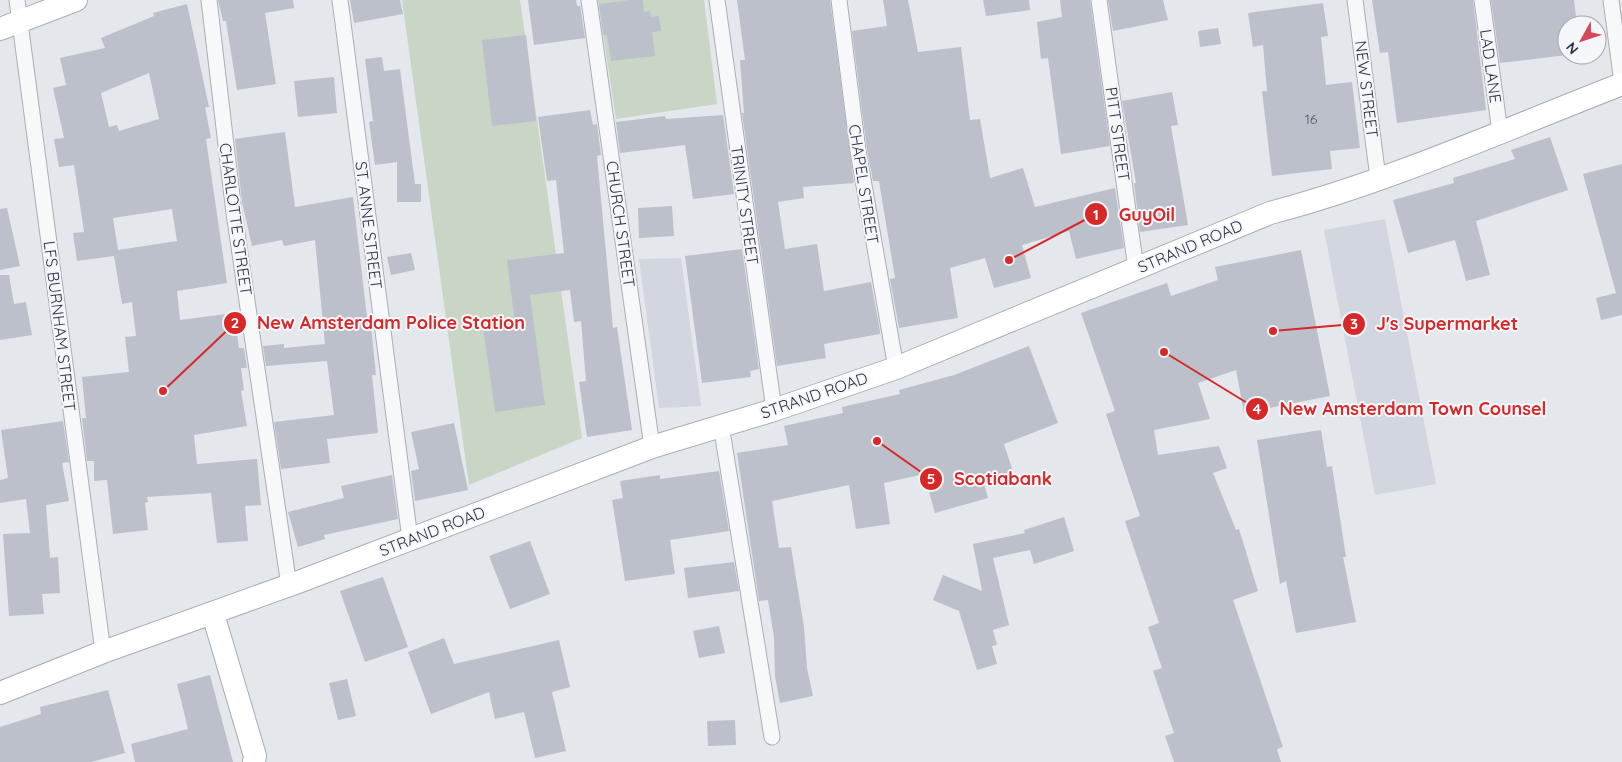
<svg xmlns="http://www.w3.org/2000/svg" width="1622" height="762" viewBox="0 0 1622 762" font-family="Quicksand,sans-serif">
  <rect width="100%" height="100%" fill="#e4e7ec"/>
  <g fill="#d2d6de">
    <path d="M1385,219L1436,484L1375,495L1324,230Z"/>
    <path d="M681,258L701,406L659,408L639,259Z"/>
  </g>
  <g fill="#c9d6c5" fill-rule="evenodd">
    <path d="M402,0H520L582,438L469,485ZM533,321L544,405L495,411L484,327Z"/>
    <path d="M598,0H704L717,104L616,119Z"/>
  </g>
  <g fill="#bbc0ca" fill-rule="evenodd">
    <path d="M218,0H293L294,8L265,13L276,84L237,90L226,21H223Z"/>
    <path d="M350,0H400L403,14L354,23Z"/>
    <path d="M528,0H576L577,6H580L585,38L534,45Z"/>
    <path d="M630,0H643L644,12L650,11L651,17L659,16L661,31L652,32L655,56L611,61L607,35H603L599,4Z"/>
    <path d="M737,0H830L854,183L803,187L804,198L778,202L785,249L817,244L824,291L871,282L880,331V334L824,344L826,358L777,366L742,113H744L740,60H745Z"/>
    <path d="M883,0H908L918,52L961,47L970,120L980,119L990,178L1023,168L1035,207L1115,188L1124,248L1076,259L1069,231L1022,245L1031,278L994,288L985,258L950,268L958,318L899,328L890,279L895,278L879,181H873L867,150L852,31L887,26Z"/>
    <path d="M983,0H1029L1030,10L986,16Z"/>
    <path d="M1060,0H1090L1110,146L1061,154L1048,58L1041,59L1037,22L1062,17Z"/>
    <path d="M1108,0H1163L1168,20L1113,31Z"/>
    <path d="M1372,0H1473L1486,110L1397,123L1388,52L1380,53Z"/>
    <path d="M1491,0H1574L1577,25H1567V55L1500,63Z"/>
    <path d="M1323,3L1328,36L1321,37L1326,85L1352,82L1360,148L1330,151L1332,169L1272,176L1262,91H1267L1263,45L1253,47L1248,13Z"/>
    <path d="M187,4L209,107H205L211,138L206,139L227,283L177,291L180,320L234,313L239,348H244L247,368H241L244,390L241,391L247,426L194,435L197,464L257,459L261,505L245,506L248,541L217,543L211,493L147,497L148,502L145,503L148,530L113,534L107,480L94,481V461H87L82,418H86L82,377L129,372L125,337L136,336L132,302L122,304L114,256L77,261L73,233L84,232L74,165L59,167L54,139L64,138L53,88L66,85L60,58L105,48L101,38L154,16L153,13ZM149,73L159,119L119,131L117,125L109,127L101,93ZM172,209L177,241L118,250L113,218Z"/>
    <path d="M1218,28L1221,44L1200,47L1198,31Z"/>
    <path d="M526,35L536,121L492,126L482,40Z"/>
    <path d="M382,57L384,71L400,69L415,184H421V202H397V162L375,165L369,122L373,121L365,59Z"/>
    <path d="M334,77L337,113L298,117L294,81Z"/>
    <path d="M1172,92L1178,125L1171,126L1188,225L1140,232L1134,183H1136L1122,101Z"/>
    <path d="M590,110L593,125L597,124L601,155L597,156L613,328L617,327L632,430L587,437L579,382L586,381L581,321L574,322L570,290L530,295L545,405L495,412L483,327L515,323L507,260L564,253L556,180L547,181L538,117Z"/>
    <path d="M723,115L734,194L693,199L685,145L620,153L616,122L665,116L666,119Z"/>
    <path d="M285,132L295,207L353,197L368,326H371L376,375H372L378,433L327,439L330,463L281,469L274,422L334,415L327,361L266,366L263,346L284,344V348L325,344L315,240L284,246L282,240L252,246L242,202L235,139Z"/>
    <path d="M1550,137L1568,190L1476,221L1490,275L1466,281L1455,240L1408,253L1393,200L1454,183L1453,178L1515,159L1511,150Z"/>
    <path d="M1622,164V315L1601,320L1596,298L1616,293L1583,174Z"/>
    <path d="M672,206L674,236L639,238L638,208Z"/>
    <path d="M7,208L20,266L0,270V209Z"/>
    <path d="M742,249L759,369L750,371L751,377L702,383L685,256Z"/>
    <path d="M1301,250L1330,396L1244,413L1236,370L1198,383L1210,419L1154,430L1158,455L1219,446L1227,468L1213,473L1236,530L1239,529L1258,591L1233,600L1283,747L1277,749L1281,762H1174L1165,736L1174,733L1153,671L1162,668L1148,627L1159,623L1125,521L1140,516L1106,414L1115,411L1081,313L1167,283L1171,296L1218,280L1215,267Z"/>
    <path d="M411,253L415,270L391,275L387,257Z"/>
    <path d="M0,275H9L14,304L26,302L32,335L0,340Z"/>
    <path d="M1029,346L1058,423L1004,444L1014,475L984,484L988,498L935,513L924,474L884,483L890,524L856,529L849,485L772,501L779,548L791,547L804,627L807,668L813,696L780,703L775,676L774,637L768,600L759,601L737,453L788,445L784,426L843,413L842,407L900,394L899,390L954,375Z"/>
    <path d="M63,421L69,462L62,463L69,501L46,505L50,558L58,557L60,593L42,594L44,614L9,616L3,534L30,533L26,499L0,503V480L8,478L1,430Z"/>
    <path d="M454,423L468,490L415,501L411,471L419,469L411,432Z"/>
    <path d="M1321,430L1327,467L1332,466L1346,557H1343L1356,622L1296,633L1286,581L1280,584L1257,440Z"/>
    <path d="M719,471L729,531L670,540L675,574L625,581L612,500L623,498L620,481L660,475V479Z"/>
    <path d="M392,475L398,519L324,535L325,539L298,547L288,512L344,498L341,486Z"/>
    <path d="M1064,517L1074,551L1034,564L1030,550L993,558L1009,625L993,630L997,645L992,646L997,664L977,670L959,611L933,600L943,575L982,591L973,544L1025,533L1024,530Z"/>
    <path d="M530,541L550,594L510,609L489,556Z"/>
    <path d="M734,562L739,591L688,598L684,568Z"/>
    <path d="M383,577L408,647L365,662L340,591Z"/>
    <path d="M719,626L725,653L699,658L693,631Z"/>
    <path d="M444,638L454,664L559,640L570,687L552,692L566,751L535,758L524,712L495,719L489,692L431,714L408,652Z"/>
    <path d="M210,675L233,762H135L131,744L188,729L177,684Z"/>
    <path d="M347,679L356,716L338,720L329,683Z"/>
    <path d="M108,690L125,753L91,762H0V727L41,714L40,707Z"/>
    <path d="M735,720L736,745L708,746L707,721Z"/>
  </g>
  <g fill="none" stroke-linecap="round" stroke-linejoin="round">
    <g stroke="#a9aeb7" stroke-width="17">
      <g id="street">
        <path d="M17,0L103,652"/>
        <path d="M209,0L234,213L289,586"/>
        <path d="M340,0L410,539"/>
        <path d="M589,0L652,447"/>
        <path d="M717,0L774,410"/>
        <path d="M839,0L858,151L896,368"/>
        <path d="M1099,0L1136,269"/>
        <path d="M1355,0L1378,178"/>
        <path d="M1482,0L1500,132"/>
        <path d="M1611,0L1622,83"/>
        <path d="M721,425L772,737"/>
      </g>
    </g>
    <g stroke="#a9aeb7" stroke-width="24">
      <g id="secondary">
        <path d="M0,29L76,0"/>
        <path d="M213,614L255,756L254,762"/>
        <path d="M0,693L103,652L301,581L652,447L774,410L896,368L1270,213C1391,181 1506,129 1622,84"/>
      </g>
    </g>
    <use href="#street" stroke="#f7f8fa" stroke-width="15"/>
    <use href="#secondary" stroke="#fff" stroke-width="22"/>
  </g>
  <g text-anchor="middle" stroke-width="4" stroke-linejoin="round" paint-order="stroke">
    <g font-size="14" fill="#4f5766">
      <text x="1311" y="124">16</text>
    </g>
    <g font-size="16" fill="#2b3445" stroke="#f4f6f9">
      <text transform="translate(1491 66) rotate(82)" y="6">LAD LANE</text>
      <text transform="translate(1367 89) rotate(83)" y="6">NEW STREET</text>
      <text transform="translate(1118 134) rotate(82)" y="6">PITT STREET</text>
      <text transform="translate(864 184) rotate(81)" y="6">CHAPEL STREET</text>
      <text transform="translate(745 205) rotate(82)" y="6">TRINITY STREET</text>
      <text transform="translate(236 219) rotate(82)" y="6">CHARLOTTE STREET</text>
      <text transform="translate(621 224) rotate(82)" y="6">CHURCH STREET</text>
      <text transform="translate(369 225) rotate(83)" y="6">ST. ANNE STREET</text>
      <text transform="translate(1190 246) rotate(-23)" y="6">STRAND ROAD</text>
      <text transform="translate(60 326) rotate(83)" y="6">LFS BURNHAM STREET</text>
      <text transform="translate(814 395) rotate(-19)" y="6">STRAND ROAD</text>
      <text transform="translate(432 531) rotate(-21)" y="6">STRAND ROAD</text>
    </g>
  </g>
  <path fill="none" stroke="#d62828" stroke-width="2" d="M1009 260L1096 214M163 391L235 323M1273 331L1354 324M1164 352L1257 409M877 441L931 479"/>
  <g fill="#d62828" stroke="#f4f6f9" stroke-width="2">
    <circle cx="1009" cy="260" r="5"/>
    <circle cx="163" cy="391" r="5"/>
    <circle cx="1273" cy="331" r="5"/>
    <circle cx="1164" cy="352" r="5"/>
    <circle cx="877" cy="441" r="5"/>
    <circle cx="1096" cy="214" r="12"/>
    <circle cx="235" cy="323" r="12"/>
    <circle cx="1354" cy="324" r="12"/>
    <circle cx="1257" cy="409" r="12"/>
    <circle cx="931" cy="479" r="12"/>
  </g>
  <g font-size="15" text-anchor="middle" font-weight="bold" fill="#fff">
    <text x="1096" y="220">1</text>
    <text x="235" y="328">2</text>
    <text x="1354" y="329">3</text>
    <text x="1257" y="414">4</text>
    <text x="931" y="484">5</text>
  </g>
  <g font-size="18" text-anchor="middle" font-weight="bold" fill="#d62828" stroke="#f4f6f9" stroke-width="4" stroke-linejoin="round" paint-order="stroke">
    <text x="1147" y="221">GuyOil</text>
    <text x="391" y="329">New Amsterdam Police Station</text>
    <text x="1447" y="330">J's Supermarket</text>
    <text x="1413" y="415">New Amsterdam Town Counsel</text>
    <text x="1003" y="485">Scotiabank</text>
  </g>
  <g transform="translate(1582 40) rotate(230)"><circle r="24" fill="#f4f6f9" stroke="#a4a8b1"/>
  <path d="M0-4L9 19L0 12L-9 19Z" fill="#d1495b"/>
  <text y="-8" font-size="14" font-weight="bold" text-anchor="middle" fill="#2b3445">N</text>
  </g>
</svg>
